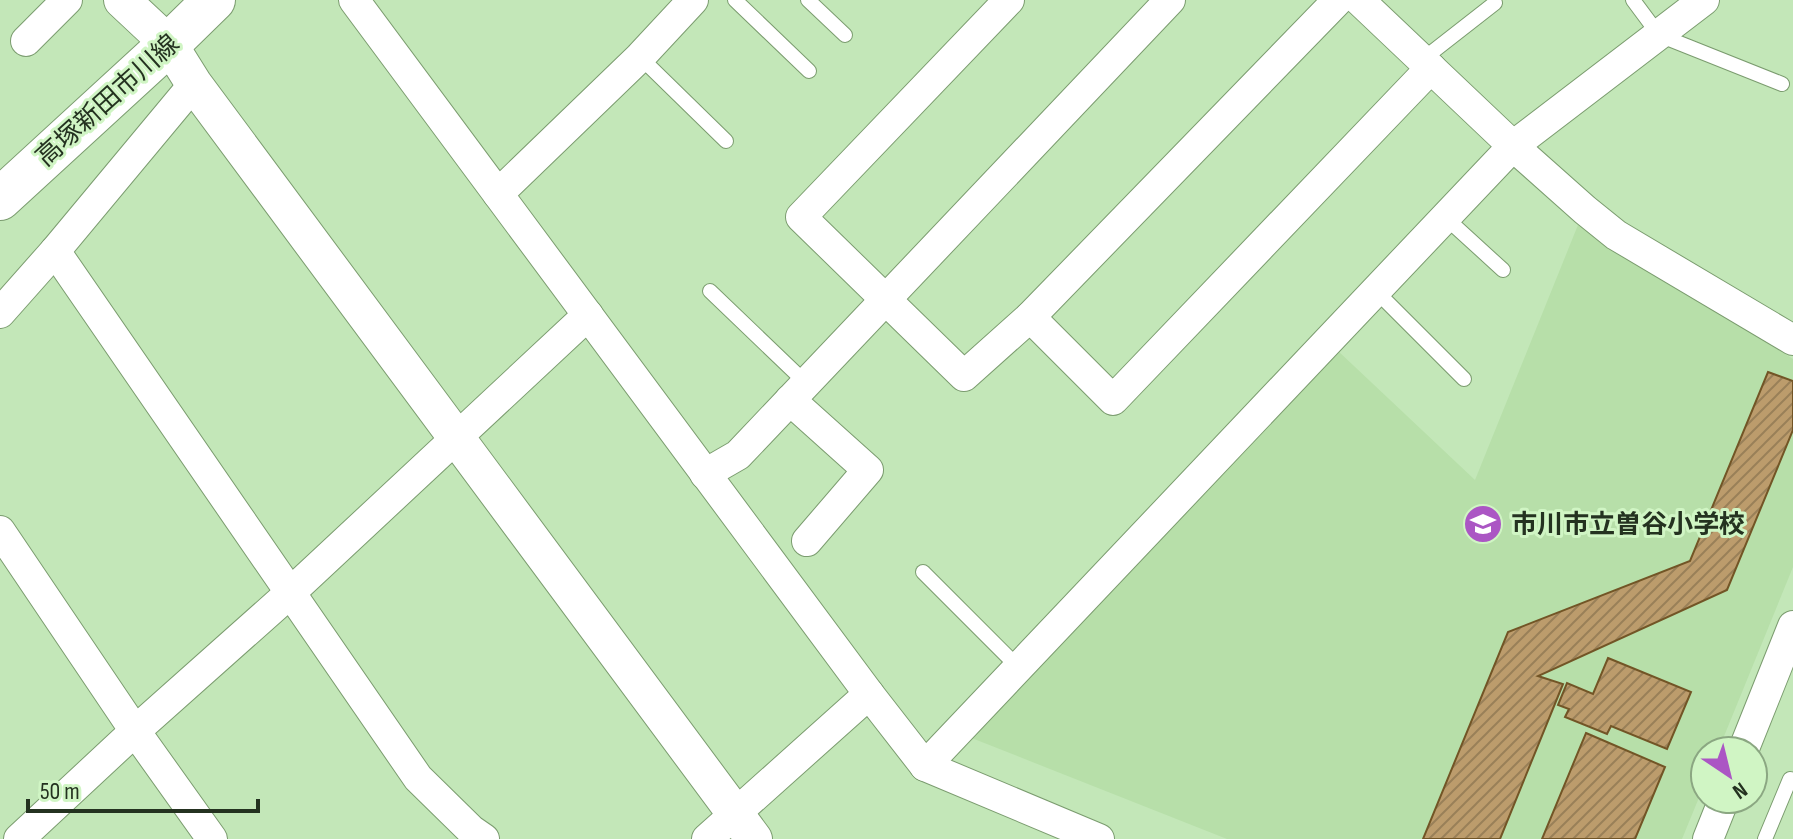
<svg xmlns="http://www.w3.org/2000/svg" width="1793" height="839" viewBox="0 0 1793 839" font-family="'Sofia Sans Condensed','Noto Sans JP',sans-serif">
  <defs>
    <pattern id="building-hatch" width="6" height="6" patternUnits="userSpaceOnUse" patternTransform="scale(2)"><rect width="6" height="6" fill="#bc9c6c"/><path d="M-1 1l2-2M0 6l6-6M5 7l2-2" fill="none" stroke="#998058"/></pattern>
  </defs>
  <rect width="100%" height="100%" fill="#c3e7b8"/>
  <path fill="#b7dfa9" d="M1580,220L1616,246L1793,359V567L1718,751H1705V783L1682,839H1227L969,737L1337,350L1475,480Z"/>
  <g fill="url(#building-hatch)" stroke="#725526" stroke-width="2">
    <path d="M1768,372L1793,381V430L1727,590L1538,676L1563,684L1500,839H1423L1508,632L1690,561Z"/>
    <path d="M1608,658L1691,692L1667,749L1611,726L1607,734L1565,717L1569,709L1558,705L1567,683L1593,694Z"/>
    <path d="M1586,733L1665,767L1635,839H1542Z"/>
  </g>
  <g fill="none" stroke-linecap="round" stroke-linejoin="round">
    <g stroke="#7b9c6f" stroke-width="16">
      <g id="service">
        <path d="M735,0L809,71"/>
        <path d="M808,0L845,35"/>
        <path d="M1633,0L1659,35L1782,84"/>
        <path d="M640,57L726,141"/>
        <path d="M1422,60L1495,3"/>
        <path d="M1446,218L1503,270"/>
        <path d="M710,291L806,383"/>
        <path d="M1376,291L1464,379"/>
        <path d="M923,572L1020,669"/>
        <path d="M1765,839L1790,779L1793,780"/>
      </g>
    </g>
    <g stroke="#7b9c6f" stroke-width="32">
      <g id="minor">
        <path d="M354,0L869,694L925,766L1099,839"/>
        <path d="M1009,0L801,217L964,376L1030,317L1338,0"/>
        <path d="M1359,0L1513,146L1585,210L1616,235L1793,340"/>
        <path d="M26,41L67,0"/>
        <path d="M498,194L640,57L693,0"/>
        <path d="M55,251L418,778L471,830L484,839"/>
        <path d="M0,313L55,251L194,84"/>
        <path d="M1030,317L1113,400L1431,68"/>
        <path d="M790,400L868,470L807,541"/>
        <path d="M705,474L738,455L1170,0"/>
        <path d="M0,531L135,731L212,839"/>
        <path d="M1743,751L1793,626"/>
        <path d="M925,766L1513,146L1704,0"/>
        <path d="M19,839L135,731L290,593L588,315"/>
        <path d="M707,839L869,694"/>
        <path d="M1708,839L1724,799"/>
      </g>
    </g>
    <g stroke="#7b9c6f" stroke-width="38">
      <path id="tertiary" d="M122,0L169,44L194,84L754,839"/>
    </g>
    <g stroke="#7b9c6f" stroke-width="44">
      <path id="secondary" d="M0,199L169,44L214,0"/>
    </g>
    <use href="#service" stroke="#fff" stroke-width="14"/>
    <use href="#minor" stroke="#fff" stroke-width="30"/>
    <use href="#tertiary" stroke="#fff" stroke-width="36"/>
    <use href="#secondary" stroke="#fff" stroke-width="42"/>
  </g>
  <defs>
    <g id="school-disc" transform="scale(2)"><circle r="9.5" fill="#ab56c4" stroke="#d0f5c4"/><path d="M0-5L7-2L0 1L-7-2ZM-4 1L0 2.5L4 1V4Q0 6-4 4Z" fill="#fff"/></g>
  </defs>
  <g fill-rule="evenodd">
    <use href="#school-disc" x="1483" y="524"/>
  </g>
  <g text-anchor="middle" stroke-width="6" stroke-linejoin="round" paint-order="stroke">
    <g font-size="26" fill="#243220" stroke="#d0f5c4">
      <text transform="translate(107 100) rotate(-42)" y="9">高塚新田市川線</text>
    </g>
    <g font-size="26" font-weight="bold" fill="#243220" stroke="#d0f5c4" text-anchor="start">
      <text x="1511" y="533">市川市立曽谷小学校</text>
    </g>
  </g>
  <g transform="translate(1729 775) rotate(145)"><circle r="38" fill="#d0f5c4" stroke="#8ba782" stroke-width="2"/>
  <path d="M0-6L14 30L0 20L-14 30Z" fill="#ab56c4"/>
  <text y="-12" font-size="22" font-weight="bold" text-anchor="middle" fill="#243220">N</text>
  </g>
  <path d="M28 799v12h230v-12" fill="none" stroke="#243220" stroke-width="4"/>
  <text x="40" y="799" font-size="24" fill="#243220" stroke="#d0f5c4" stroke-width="6" paint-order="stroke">50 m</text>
</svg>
